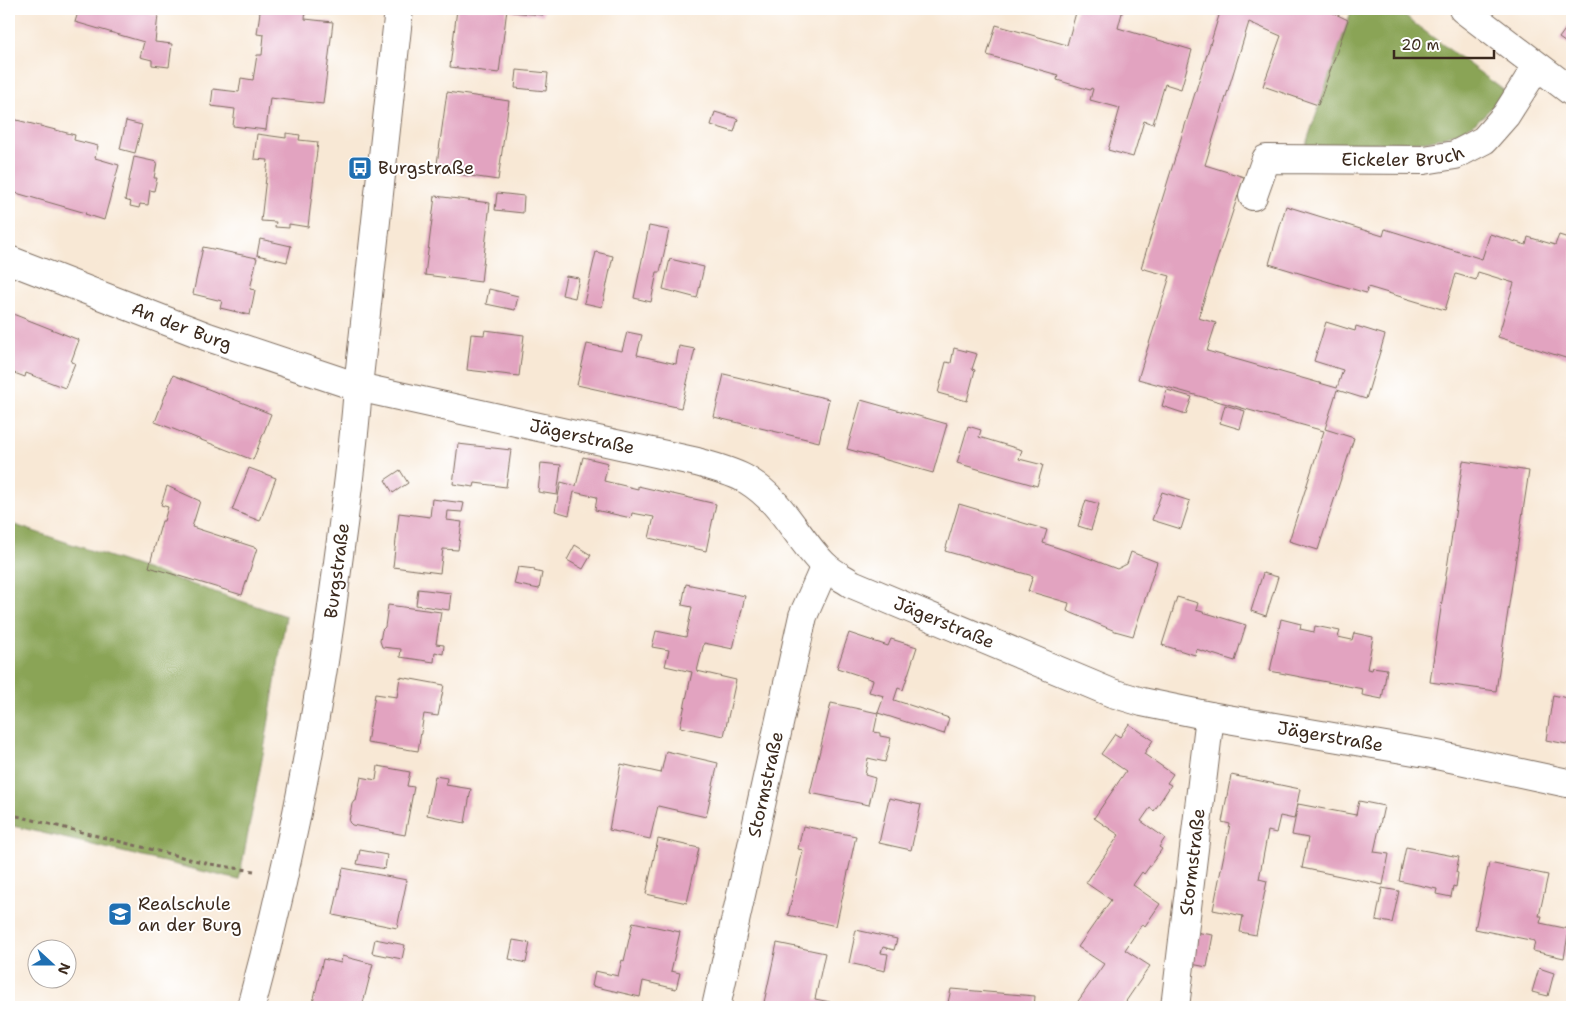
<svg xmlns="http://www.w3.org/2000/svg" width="1581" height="1016" viewBox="0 0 1581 1016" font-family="'Shantell Sans',sans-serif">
  <rect width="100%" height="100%" fill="#fff"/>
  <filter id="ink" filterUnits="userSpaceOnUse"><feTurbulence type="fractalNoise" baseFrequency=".02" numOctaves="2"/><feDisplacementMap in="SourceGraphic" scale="10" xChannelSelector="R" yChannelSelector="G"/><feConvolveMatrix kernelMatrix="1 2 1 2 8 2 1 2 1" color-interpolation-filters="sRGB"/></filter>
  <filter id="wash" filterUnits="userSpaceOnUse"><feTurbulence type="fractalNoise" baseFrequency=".0096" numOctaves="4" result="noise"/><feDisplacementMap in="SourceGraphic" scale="20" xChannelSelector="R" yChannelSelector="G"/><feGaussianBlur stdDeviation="1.12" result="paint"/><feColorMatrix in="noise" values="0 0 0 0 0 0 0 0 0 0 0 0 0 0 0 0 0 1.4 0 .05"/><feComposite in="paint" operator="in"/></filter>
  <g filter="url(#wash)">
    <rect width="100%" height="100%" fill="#f8e8d5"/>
    <g fill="#8aa456" stroke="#62673a">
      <path d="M1352,9H1395L1506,92C1478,123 1469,132 1427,141L1305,147Z"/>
      <path d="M9,523L286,616L265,744L239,880L9,825Z"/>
    </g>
    <g id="blocks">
      <g fill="#e2a3c0">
        <path d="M79,9H133L158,15L155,42L172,44L169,67L152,65V60L140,57L144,42L75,22Z"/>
        <path d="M246,9H306L305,19L333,22L323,104L270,98L266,130L233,126L235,109L211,106L213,89L239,92L241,78L253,80L257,55H262L264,35L257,34L260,12Z"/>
        <path d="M457,9H507L499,73L450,67Z"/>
        <path d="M512,9H544L543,15L512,12Z"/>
        <path d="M1077,9H1123L1118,28L1192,50L1181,89L1165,84L1153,124L1144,121L1133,157L1108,150L1120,108L1090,100L1093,89L1091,88L1090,90L1057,80L1058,75L987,55L996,25L1067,45Z"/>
        <path d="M1221,9L1232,12L1234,9H1325L1348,20L1318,105L1263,86L1281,36L1249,22L1205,165L1244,177L1198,318L1216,323L1207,351L1337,388L1343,370L1314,361L1326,322L1355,331L1356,326L1385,335L1366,399L1337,390L1325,429L1354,438L1318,550L1289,541L1324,431L1138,379L1170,276L1141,268Z"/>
        <path d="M1572,20V47L1559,38Z"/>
        <path d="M517,70L548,73L546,91L515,88Z"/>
        <path d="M447,92L509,101L498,180L436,171Z"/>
        <path d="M715,112L738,119L734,132L711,125Z"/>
        <path d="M9,118L75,135L74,140L98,146L95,158L119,165L104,220L85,214L86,213L9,191Z"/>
        <path d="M126,121L142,125L135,153L120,149Z"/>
        <path d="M286,133L300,135L299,140L318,142L308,227L289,224V228L275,227L276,222L261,221L268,160L254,159L257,134L286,138Z"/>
        <path d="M134,157L157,162L154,178H157L154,191L150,190L148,205L140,204L139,208L130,206L131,202L125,200Z"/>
        <path d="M497,193L524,196L523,213L495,210Z"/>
        <path d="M435,196L490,203L481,282L425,275Z"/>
        <path d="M1286,206L1383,236L1385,229L1482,259L1490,234L1526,245L1528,237L1555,245L1559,235L1572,239V360L1498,337L1514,283L1478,272L1476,280L1456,274L1445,310L1368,287L1366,293L1269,264Z"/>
        <path d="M649,226L669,230L660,272H657L651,302L634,298Z"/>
        <path d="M260,239L291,246L287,262L257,255Z"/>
        <path d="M203,247L257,258L250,289L255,290L250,315L220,308L222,301L193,294Z"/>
        <path d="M596,252L613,256L602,307L584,303Z"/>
        <path d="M670,259L704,267L697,298L663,289Z"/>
        <path d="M566,276L579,278L575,298L562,295Z"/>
        <path d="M489,289L518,296L515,310L486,304Z"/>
        <path d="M13,314L79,340L71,362L75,363L65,388L26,373L25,377L9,371V324Z"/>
        <path d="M485,330L524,335L519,376L467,370L471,334L484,335Z"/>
        <path d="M627,332L642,335L637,355L676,364L679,346L695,349L681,408L577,385L587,344L622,351Z"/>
        <path d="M954,348L977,354L972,369L975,370L967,401L938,393L946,362L951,363Z"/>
        <path d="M724,374L829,399L819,442L714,417Z"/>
        <path d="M173,375L271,414L253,460L155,422Z"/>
        <path d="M1167,390L1192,397L1186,414L1162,406Z"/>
        <path d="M861,400L947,424L933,473L847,449Z"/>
        <path d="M1225,405L1245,411L1240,429L1220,423Z"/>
        <path d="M968,426L981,430L979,437L1022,450L1019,459L1043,465L1037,486L957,463Z"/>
        <path d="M458,444L511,450L506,487L475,483L474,487L453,484Z"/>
        <path d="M583,457L608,463L604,481L638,489V486L716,504L706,551L649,538L654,517L632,513L631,518L595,510L597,497L574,492L569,515L555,511L561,482L576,486Z"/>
        <path d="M1463,461L1529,471L1496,691L1430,682Z"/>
        <path d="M541,463L561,465L557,495L538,492Z"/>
        <path d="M249,468L276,478L260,521L232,510Z"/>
        <path d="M400,470L408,483L393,493L385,480Z"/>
        <path d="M167,486L200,501L192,527L257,548L242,595L149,567L162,521H164L168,507L161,505Z"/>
        <path d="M1162,492L1190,501L1181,529L1152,520Z"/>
        <path d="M432,499L464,503L462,512L448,511L447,520L462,522L458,550L443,549L440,573L393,567L399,513L430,517Z"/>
        <path d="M1086,500L1099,504L1091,530L1078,526Z"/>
        <path d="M959,504L1047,530L1043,543L1083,556L1117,569L1127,564L1131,552L1157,562L1133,636L1115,631L1067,611L1069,603L1028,591L1033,576L945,551Z"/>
        <path d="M575,545L591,555L583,569L567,560Z"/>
        <path d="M518,567L535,569L534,571L542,573L539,589L514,584Z"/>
        <path d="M1263,573L1278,577L1266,616L1251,611Z"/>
        <path d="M686,584L745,596L733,649L704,643L697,671L736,680L724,736L680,727L692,672L665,666L669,650L652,647L656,631L686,637L692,607L682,605Z"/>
        <path d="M418,589L451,593L449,610L416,605Z"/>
        <path d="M1177,597L1198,603L1196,610L1246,625L1235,661L1196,649L1195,655L1162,645Z"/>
        <path d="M388,605L441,612L436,644L444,645L443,654L435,652L434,662L400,657L401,649L382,647L380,641L382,630L385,627Z"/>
        <path d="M1281,619L1301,624L1300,629L1314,632L1315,626L1340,631L1338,637L1352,640L1354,633L1373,637L1367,669L1372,670L1373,667L1387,669L1382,699L1362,695L1363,689L1270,671Z"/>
        <path d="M849,633L888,646L891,639L917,647L903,690L898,688L894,700L949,718L944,734L878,713L874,732L880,733V736L891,738L885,762L868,758L865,775L875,778L869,805L810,793L831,703L878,713L884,696L869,692L873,680L837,668Z"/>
        <path d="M400,677L444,685L438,716L424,714L418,751L367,743L375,694L397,697Z"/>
        <path d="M1553,695L1572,699V745L1546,740Z"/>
        <path d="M1129,724L1153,740L1144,754L1173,774L1167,783L1171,785L1154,811L1150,808L1141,821L1165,838L1159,847L1162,849L1144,874L1142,872L1133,885L1160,904L1145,926L1142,924L1125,950L1150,966L1122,1007H1074L1104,964L1078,947L1111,900L1086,883L1119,835L1094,818L1126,771L1101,754L1115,734L1120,737Z"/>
        <path d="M666,751L718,763L706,817L658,806L650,839L609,830L621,764L661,773Z"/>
        <path d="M378,766L410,772L407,786L414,787L405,835L352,825L349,822L352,804L354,801H356L361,777L376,780Z"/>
        <path d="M1231,775L1300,789L1294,819L1280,816L1276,833L1268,831L1259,879L1267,881L1256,935L1240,932L1243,916L1213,910L1230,824L1222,822Z"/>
        <path d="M435,776L447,778L446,785L471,789L465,823L427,815Z"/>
        <path d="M889,798L921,805L911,850L879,843Z"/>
        <path d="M1359,801L1384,806L1374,852L1389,854L1383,885L1302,868L1308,838L1292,835L1298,804L1356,815Z"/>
        <path d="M803,826L856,836L836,926L788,915L803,850L798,849Z"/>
        <path d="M658,839L699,848L687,903L646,894Z"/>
        <path d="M1406,847L1459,857L1456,872L1458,873L1456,887L1453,886L1451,897L1436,894L1437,889L1399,881Z"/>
        <path d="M360,850L387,855L385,869L357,864Z"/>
        <path d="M1489,863L1548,875L1539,916H1542L1540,923L1569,929L1564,958L1533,951L1535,941L1475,929Z"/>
        <path d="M343,868L407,880L397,928L333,915Z"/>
        <path d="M1382,888L1399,891L1392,923L1376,920Z"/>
        <path d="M633,922L680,932L671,971L680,973L676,989L643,981L640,997L592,986L595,971L618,976L622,960L624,961Z"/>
        <path d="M856,930L897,939L894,950L883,947L881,953L888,954L885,971L849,963Z"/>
        <path d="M1195,932L1213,935L1207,967L1191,964Z"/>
        <path d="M375,939L405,945L402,959L372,953Z"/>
        <path d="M513,940L530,943L526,963L509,959Z"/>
        <path d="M777,943L825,953L815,999L830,1002L829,1007H763Z"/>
        <path d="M342,956L373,964L362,1007H312L323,959L341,963Z"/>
        <path d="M1539,968L1554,973L1548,996L1532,992Z"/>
        <path d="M951,989L1035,996L1034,1007H947Z"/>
      </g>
    </g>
  </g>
  <g filter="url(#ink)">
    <use href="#blocks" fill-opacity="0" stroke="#7d6c5e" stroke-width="1"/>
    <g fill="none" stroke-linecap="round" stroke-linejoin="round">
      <g stroke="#7d6c5e" stroke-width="30">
        <g id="minor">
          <path d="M1463,9L1572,92"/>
          <path id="s1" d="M1253,196L1266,159L1424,160L1455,155L1484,140L1506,115L1537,66"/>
          <path id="s2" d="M9,260L208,337L358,387L697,462C713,467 732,471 747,480C783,502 796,537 824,565C832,573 843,578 852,584L1112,693L1142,702L1210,716L1432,754L1572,784"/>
          <path id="s3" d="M251,1007C290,864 318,718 337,570C345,509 354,448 358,387L399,9"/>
          <path id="s4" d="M716,1007L803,616L825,566"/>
          <path id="s5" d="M1175,1007L1210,716"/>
        </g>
      </g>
      <path stroke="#7d6c5e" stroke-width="3" stroke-dasharray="4 4" stroke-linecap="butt" d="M9,814L210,864L254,871"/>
      <use href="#minor" stroke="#fff" stroke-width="28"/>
    </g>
  </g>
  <defs>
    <g id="bus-square" transform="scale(1.25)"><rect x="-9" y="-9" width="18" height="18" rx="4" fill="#1f6fb2" stroke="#fff"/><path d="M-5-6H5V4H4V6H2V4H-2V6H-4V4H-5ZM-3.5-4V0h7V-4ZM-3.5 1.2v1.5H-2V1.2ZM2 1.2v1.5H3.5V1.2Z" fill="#fff"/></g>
    <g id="school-square" transform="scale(1.25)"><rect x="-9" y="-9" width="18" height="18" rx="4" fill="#1f6fb2" stroke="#fff"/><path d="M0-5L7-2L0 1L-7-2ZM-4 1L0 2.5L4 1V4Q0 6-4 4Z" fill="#fff"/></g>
  </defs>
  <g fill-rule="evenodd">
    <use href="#bus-square" x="360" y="168"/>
    <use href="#school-square" x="120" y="914"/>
  </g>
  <g text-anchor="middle" stroke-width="4" stroke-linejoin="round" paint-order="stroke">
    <g font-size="18" fill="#3b2a1e" stroke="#fff">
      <text dy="6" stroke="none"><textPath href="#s1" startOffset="176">Eickeler Bruch</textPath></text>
      <text dy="6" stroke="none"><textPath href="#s2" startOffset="185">An der Burg</textPath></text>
      <text dy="6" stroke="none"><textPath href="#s2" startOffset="601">Jägerstraße</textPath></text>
      <text dy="6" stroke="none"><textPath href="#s3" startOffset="445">Burgstraße</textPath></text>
      <text dy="6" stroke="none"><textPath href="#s2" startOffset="1021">Jägerstraße</textPath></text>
      <text dy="6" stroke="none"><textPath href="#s2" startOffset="1426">Jägerstraße</textPath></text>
      <text dy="6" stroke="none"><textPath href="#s4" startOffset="228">Stormstraße</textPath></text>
      <text dy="6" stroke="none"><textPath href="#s5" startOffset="146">Stormstraße</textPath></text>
    </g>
    <g font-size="18" fill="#3b2a1e" stroke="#fff" text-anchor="start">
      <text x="378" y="174">Burgstraße</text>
      <text x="138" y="910">Realschule<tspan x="138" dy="21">an der Burg</tspan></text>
    </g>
  </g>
  <rect width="1581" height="1016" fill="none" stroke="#fff" stroke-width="30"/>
  <g transform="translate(52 964) rotate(111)"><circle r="24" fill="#ffffff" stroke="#b1aaa5"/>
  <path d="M0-4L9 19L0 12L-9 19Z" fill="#1f6fb2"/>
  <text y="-8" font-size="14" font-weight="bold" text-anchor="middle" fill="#3b2a1e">N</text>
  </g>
  <path d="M1394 50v8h100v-8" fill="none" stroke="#3b2a1e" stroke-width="2.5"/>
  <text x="1401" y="50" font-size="15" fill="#3b2a1e" stroke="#ffffff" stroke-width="4" paint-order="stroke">20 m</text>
</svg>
